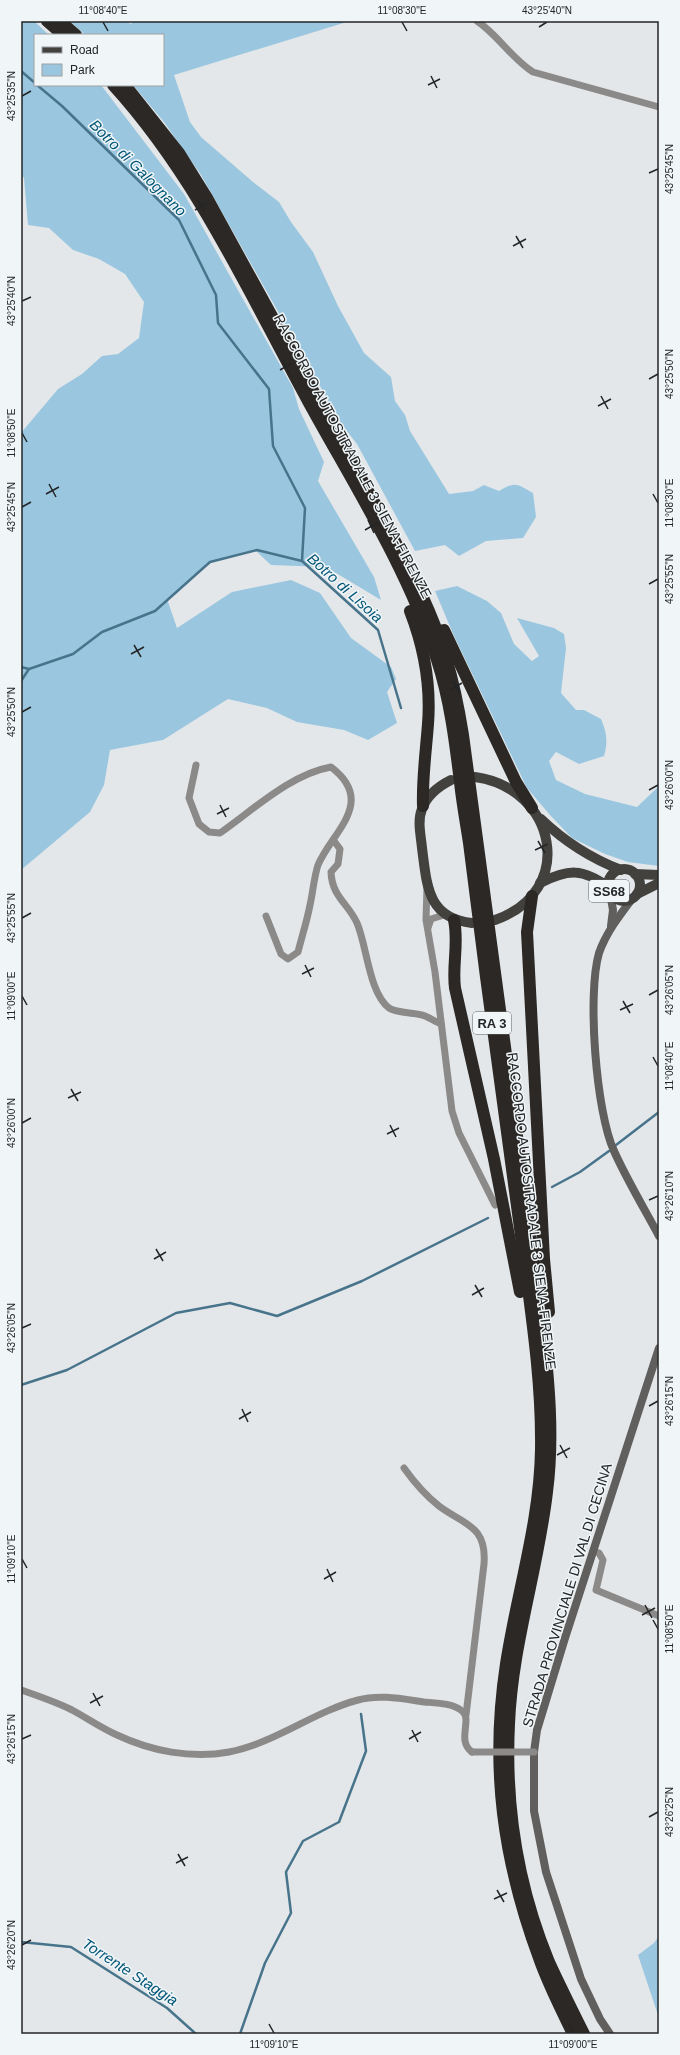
<svg xmlns="http://www.w3.org/2000/svg" width="680" height="2055" viewBox="0 0 680 2055" font-family="Arial,sans-serif">
  <rect width="100%" height="100%" fill="#e3e7ea"/>
  <g fill="#9ac7df">
    <path d="M21,21H34L49,35H35V85H101L184,194L293,388L299,409L324,462L318,481L374,577L381,600L326,567L271,565L256,551L210,562L167,599L177,628L232,592L291,580L320,593L351,638L391,667L396,679L387,692L397,723L368,740L344,730L297,722L267,708L228,699L163,740L110,750L104,785L90,812L21,870V433L58,389L82,374L102,356L118,354L139,338L144,302L125,274L99,259L73,250L49,228L28,225L24,178L21,174Z"/>
    <path d="M70,21H126L131,24L133,21H350L174,75L190,122L201,137L253,182L279,202L291,222L313,252L338,306L364,353L391,377L395,401L405,415L410,431L449,494L473,491L484,485L499,491C516,481 517,484 533,493L536,517L523,538L486,541L459,556L445,545L415,551L357,444L342,425L201,175L164,122L133,85H163V35H85Z"/>
    <path d="M457,586L487,601L501,613L514,644L532,661L539,656L517,618L554,628L564,634L566,648L561,693L576,710H584L601,719C607,733 608,742 604,756L579,764L556,752L549,761L556,780L585,794L637,807L657,788L659,780V866L628,862L605,854L572,838L550,815L527,788L454,636L435,591Z"/>
    <path d="M659,1936V2018L638,1955L654,1943Z"/>
  </g>
  <g fill="none" stroke-linecap="round" stroke-linejoin="round">
    <g stroke="#48748b" stroke-width="2.5">
      <path d="M21,71L35,83"/>
      <path d="M37,85L62,106L179,220L216,295L218,323L269,389L273,446L305,508L302,561"/>
      <path d="M21,667L29,669"/>
      <path d="M21,681L29,669L73,654L102,632L155,611L210,562L257,550L302,561L378,630L401,708"/>
      <path d="M616,1145L659,1112"/>
      <path d="M552,1187L580,1172L609,1151"/>
      <path d="M21,1385L67,1370L176,1313L230,1303L277,1316L362,1281L488,1218"/>
      <path d="M21,1942L71,1947L167,2008L196,2034"/>
      <path d="M240,2034L265,1963L291,1913L286,1872L303,1841L339,1822L366,1751L361,1714"/>
    </g>
    <g stroke="#8c8a89" stroke-width="7">
      <path d="M477,21C498,35 512,59 533,72L659,107"/>
      <path d="M196,765L189,798L199,824L209,832L220,833C253,810 291,774 331,767C377,802 332,832 318,865C314,877 313,892 310,905C307,921 302,936 298,952L288,959L281,954L266,916"/>
      <path d="M334,841L340,849L338,864L331,872C332,897 348,903 357,923C367,946 369,993 389,1008C398,1014 415,1012 425,1016C430,1018 436,1022 441,1024"/>
      <path d="M427,886L426,920L435,972L452,1111L459,1133L495,1205"/>
      <path d="M428,928L431,919L444,915"/>
      <path d="M404,1468C414,1482 425,1495 439,1506C464,1525 487,1525 484,1564L466,1715"/>
      <path d="M593,1551L599,1553L603,1560L596,1590L659,1616"/>
      <path d="M21,1690C38,1696 56,1702 72,1710C87,1718 101,1728 117,1735C151,1751 191,1759 229,1752C275,1743 313,1712 358,1700C379,1694 403,1699 424,1702C436,1703 453,1703 462,1711C473,1719 456,1741 472,1752"/>
    </g>
    <g stroke="#615f5d" stroke-width="8">
      <path d="M610,893L613,910L611,926"/>
      <path d="M632,899C619,916 606,933 599,953C587,994 596,1112 614,1151C627,1180 644,1208 659,1236"/>
      <path d="M610,2034L600,2019L581,1979L546,1872L534,1811V1752L537,1730L565,1638L659,1348"/>
    </g>
    <g stroke="#43413e" stroke-width="10">
      <path d="M475,777C556,788 578,891 495,920"/>
      <path d="M451,780C439,786 427,795 422,809C417,821 421,836 422,848C427,885 427,918 472,923"/>
      <path d="M541,819C565,842 590,858 621,870"/>
      <circle cx="624" cy="885" r="16"/>
      <path d="M635,874L659,875"/>
      <path d="M540,883C568,869 583,868 608,887"/>
      <path d="M637,894L659,883"/>
    </g>
    <g stroke="#2b2825" stroke-width="12">
      <path d="M47,21L63,35"/>
      <path d="M60,21L76,35"/>
      <path d="M113,85C197,177 249,293 308,401C354,485 408,569 437,660C450,700 455,741 460,782C462,802 466,823 469,843C475,888 480,932 486,977C498,1066 510,1155 522,1243C531,1312 542,1381 541,1449C540,1522 517,1592 506,1664C490,1768 503,1860 539,1958C548,1984 561,2009 573,2034"/>
      <path d="M125,85L179,153L207,198L384,520C407,564 432,610 446,658C454,684 459,710 463,735L543,1329C549,1383 554,1438 547,1492C538,1570 512,1645 509,1724C505,1805 518,1887 549,1962C560,1986 572,2010 584,2034"/>
      <path d="M410,611C424,647 431,685 428,724C426,751 422,779 423,806"/>
      <path d="M444,630L516,782L532,808"/>
      <path d="M532,896L527,932L544,1259L549,1312"/>
      <path d="M454,920C459,943 452,965 455,988L494,1159L520,1292"/>
    </g>
    <path stroke="#8c8a89" stroke-width="7" d="M472,1752H534"/>
  </g>
  <path fill="none" stroke="#232526" stroke-width="1.5" d="M103,22L108,31M402,22L407,31M539,27L547,22M431,76L437,88M428,85L440,79M22,96L31,91M649,173L658,169M198,200L204,212M195,210L207,203M516,236L523,248M513,246L526,239M22,301L31,297M283,360L289,373M280,370L292,363M649,379L658,374M601,396L608,409M598,406L611,399M22,433L27,442M49,484L56,497M46,494L59,487M653,494L658,503M22,507L31,502M368,520L374,533M365,530L377,523M649,584L658,579M134,645L141,657M131,654L144,647M453,681L460,693M450,690L462,683M22,712L31,707M649,790L658,785M220,805L226,817M217,814L229,808M538,841L545,853M535,850L548,844M22,918L31,913M305,965L311,977M302,974L314,968M649,995L658,990M22,996L27,1005M623,1001L630,1013M620,1010L633,1004M653,1057L658,1066M71,1089L78,1101M68,1098L81,1092M22,1123L31,1118M390,1125L396,1137M387,1134L399,1128M649,1200L658,1196M156,1249L163,1261M154,1259L166,1252M475,1285L482,1297M472,1295L484,1288M22,1328L31,1324M649,1406L658,1401M242,1409L248,1422M239,1419L251,1412M560,1445L567,1458M557,1455L570,1448M22,1559L27,1568M327,1569L333,1582M324,1579L336,1572M645,1605L652,1618M642,1615L655,1608M653,1620L658,1629M93,1693L100,1706M90,1703L103,1696M412,1730L418,1742M22,1739L31,1735M409,1739L421,1732M649,1817L658,1812M178,1854L185,1866M176,1863L188,1857M497,1890L504,1902M494,1899L507,1893M22,1945L31,1940M269,2024L274,2033M569,2024L573,2033"/>
  <g text-anchor="middle" stroke-width="3" stroke-linejoin="round" paint-order="stroke">
    <g fill="#f0f5f7" stroke="#606365" stroke-width="1">
      <rect x="589" y="880" width="40" height="22" rx="3"/>
      <rect x="473" y="1012" width="38" height="22" rx="3"/>
    </g>
    <g font-size="13" font-weight="bold" fill="#232526">
      <text x="609" y="896">SS68</text>
      <text x="492" y="1028">RA 3</text>
    </g>
    <g font-size="14" fill="#232526" stroke="#f0f5f7">
      <text transform="translate(353 456) rotate(62)" y="5">RACCORDO AUTOSTRADALE 3 SIENA-FIRENZE</text>
      <text transform="translate(532 1211) rotate(83)" y="5">RACCORDO AUTOSTRADALE 3 SIENA-FIRENZE</text>
      <text transform="translate(567 1595) rotate(-73)" y="5">STRADA PROVINCIALE DI VAL DI CECINA</text>
    </g>
    <g font-size="15" font-style="italic" fill="#005677" stroke="#f0f5f7">
      <text transform="translate(138 168) rotate(45)" y="5">Botro di Galognano</text>
      <text transform="translate(345 588) rotate(42)" y="5">Botro di Lisoia</text>
      <text transform="translate(130 1972) rotate(33)" y="5">Torrente Staggia</text>
    </g>
  </g>
  <rect width="680" height="2055" fill="none" stroke="#f0f5f7" stroke-width="44"/>
  <rect x="34" y="34" width="130" height="52" fill="#f0f5f7" stroke="#9ea2a3"/>
  <rect x="42" y="47" width="20" height="6" fill="#43413e" stroke="#9ea2a3"/>
  <text x="70" y="54" font-size="12" fill="#232526">Road</text>
  <rect x="42" y="64" width="20" height="12" fill="#9ac7df" stroke="#9ea2a3"/>
  <text x="70" y="74" font-size="12" fill="#232526">Park</text>
  <rect x="22" y="22" width="636" height="2011" fill="none" stroke="#232526" stroke-width="1.5"/>
  <g font-size="10" text-anchor="middle" fill="#232526">
    <text x="103" y="14">11°08'40"E</text>
    <text x="402" y="14">11°08'30"E</text>
    <text x="547" y="14">43°25'40"N</text>
    <text transform="translate(11 96) rotate(-90)" y="4">43°25'35"N</text>
    <text transform="translate(669 169) rotate(-90)" y="4">43°25'45"N</text>
    <text transform="translate(11 301) rotate(-90)" y="4">43°25'40"N</text>
    <text transform="translate(669 374) rotate(-90)" y="4">43°25'50"N</text>
    <text transform="translate(11 433) rotate(-90)" y="4">11°08'50"E</text>
    <text transform="translate(669 503) rotate(-90)" y="4">11°08'30"E</text>
    <text transform="translate(11 507) rotate(-90)" y="4">43°25'45"N</text>
    <text transform="translate(669 579) rotate(-90)" y="4">43°25'55"N</text>
    <text transform="translate(11 712) rotate(-90)" y="4">43°25'50"N</text>
    <text transform="translate(669 785) rotate(-90)" y="4">43°26'00"N</text>
    <text transform="translate(11 918) rotate(-90)" y="4">43°25'55"N</text>
    <text transform="translate(669 990) rotate(-90)" y="4">43°26'05"N</text>
    <text transform="translate(11 996) rotate(-90)" y="4">11°09'00"E</text>
    <text transform="translate(669 1066) rotate(-90)" y="4">11°08'40"E</text>
    <text transform="translate(11 1123) rotate(-90)" y="4">43°26'00"N</text>
    <text transform="translate(669 1196) rotate(-90)" y="4">43°26'10"N</text>
    <text transform="translate(11 1328) rotate(-90)" y="4">43°26'05"N</text>
    <text transform="translate(669 1401) rotate(-90)" y="4">43°26'15"N</text>
    <text transform="translate(11 1559) rotate(-90)" y="4">11°09'10"E</text>
    <text transform="translate(669 1629) rotate(-90)" y="4">11°08'50"E</text>
    <text transform="translate(11 1739) rotate(-90)" y="4">43°26'15"N</text>
    <text transform="translate(669 1812) rotate(-90)" y="4">43°26'25"N</text>
    <text transform="translate(11 1945) rotate(-90)" y="4">43°26'20"N</text>
    <text x="274" y="2048">11°09'10"E</text>
    <text x="573" y="2048">11°09'00"E</text>
  </g>
</svg>
